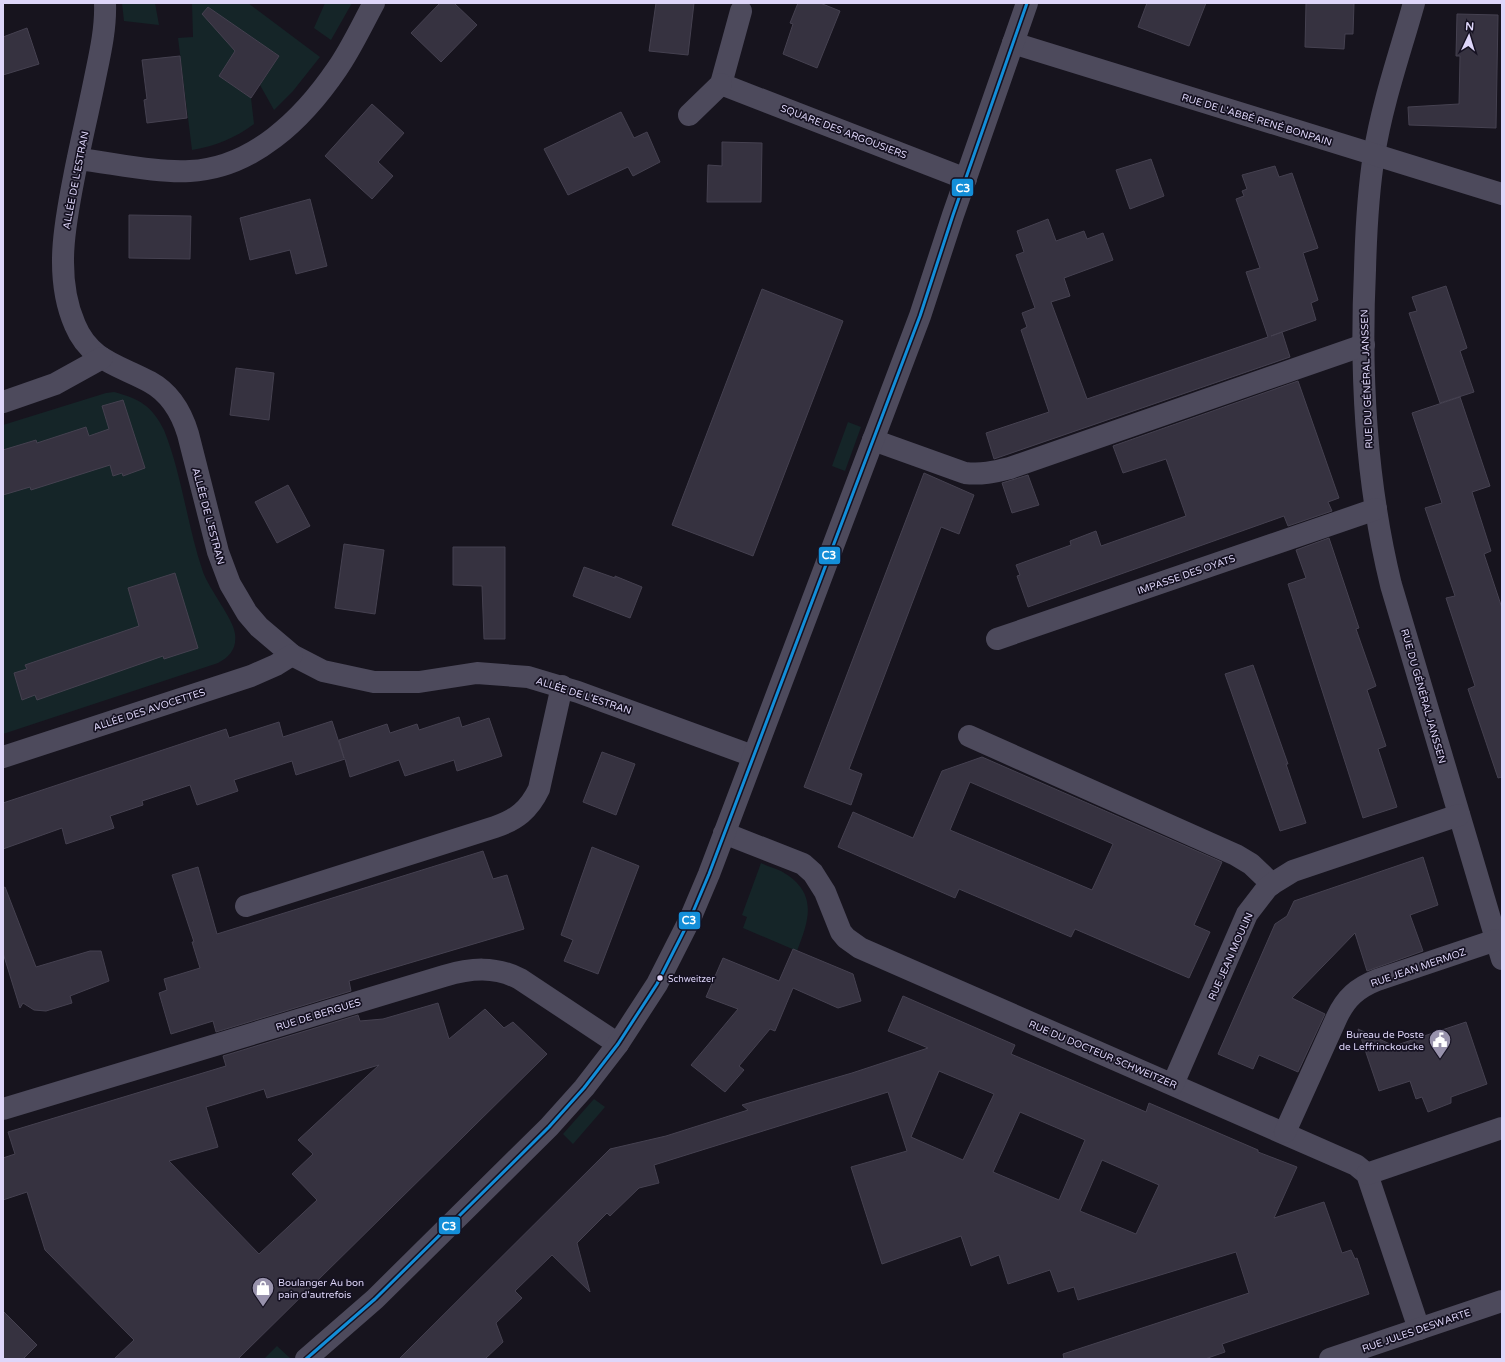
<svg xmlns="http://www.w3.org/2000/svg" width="1505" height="1362" viewBox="0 0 1505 1362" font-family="'Varela Round',sans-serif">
  <rect width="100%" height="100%" fill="#17141e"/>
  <g fill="#152528">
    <path d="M122,3H155L159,25L124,21Z"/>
    <path d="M192,3H248L320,57L293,91L274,110L260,85L279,56L247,34L219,76L251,98L254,124C235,138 216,146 192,150L178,38L193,37Z"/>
    <path d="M325,3H352L331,40L314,28Z"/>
    <path d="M114,392C140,399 152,406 164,430C182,475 187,525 203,572C209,589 234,620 235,634C237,648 230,657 218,663L3,734V425L106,393Z"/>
    <path d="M848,422L861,427L845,471L832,466Z"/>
    <path d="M761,863C767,866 774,868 781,871C818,892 810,918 797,951L743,928L747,917L742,915Z"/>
    <path d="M594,1099L605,1107L573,1144L563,1134Z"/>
    <path d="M277,1346L291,1359H264Z"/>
  </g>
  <g fill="#363240" stroke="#454150" fill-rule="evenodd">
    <path d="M440,3H454L477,25L441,62L411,33Z"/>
    <path d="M656,3H694L688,55L649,51Z"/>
    <path d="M798,3H820L840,11L817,68L783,54L793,24L790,23Z"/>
    <path d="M1147,3H1206L1189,46L1138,27Z"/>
    <path d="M1306,3H1354L1353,34H1345L1344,49L1305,47Z"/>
    <path d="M208,7L279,56L251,98L219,76L235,51L202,14Z"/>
    <path d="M1457,14L1498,15L1496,128L1409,125L1408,107L1459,104L1460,56H1456Z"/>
    <path d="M27,28L39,64L3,75V37Z"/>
    <path d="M180,56L187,118L147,123L144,100L147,99L142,60Z"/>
    <path d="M372,104L404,133L378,162L393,176L372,199L325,156Z"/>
    <path d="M621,112L634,138L647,132L660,162L633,176L628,167L568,195L544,149Z"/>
    <path d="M722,142L762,143L761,202H707L708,165L722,166Z"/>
    <path d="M1151,159L1164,196L1130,209L1116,170Z"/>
    <path d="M1275,166L1279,177L1292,173L1318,248L1303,253L1318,300L1311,303L1316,320L1271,336L1282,332L1290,357L994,459L986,433L1049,412L1021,330L1027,327L1022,313L1035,308L1016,255L1024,252L1017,231L1048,219L1056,241L1084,231L1087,239L1103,233L1113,260L1064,278L1070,296L1051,302L1087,399L1268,337L1246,272L1260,268L1236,199L1244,196L1242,191L1247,189L1242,175Z"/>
    <path d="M310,199L327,266L296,274L290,250L250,260L240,218Z"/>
    <path d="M129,215L191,216L190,259L129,258Z"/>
    <path d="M1446,286L1467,348L1460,351L1474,392L1440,403L1409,313L1417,311L1412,297Z"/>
    <path d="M762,289L843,321L753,556L672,525Z"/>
    <path d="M236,368L274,373L269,420L230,415Z"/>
    <path d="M1298,381L1339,498L1328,502L1332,511L1288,526L1284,516L1028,607L1017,576L1020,575L1016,565L1071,545L1070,541L1096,531L1101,546L1186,516L1166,459L1123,473L1113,446Z"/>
    <path d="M1460,397L1490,486L1472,492L1491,551L1484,554L1502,608V777L1498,778L1468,689L1475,686L1446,598L1455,596L1425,508L1442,503L1412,413Z"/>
    <path d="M123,400L145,468L123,476L122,473L113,476L110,465L31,490L30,487L3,495V450L36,440L37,443L86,427L89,436L109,429L102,406Z"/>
    <path d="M924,473L974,495L959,534L941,527L849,769L862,774L851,805L804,787Z"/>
    <path d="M1028,475L1039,505L1012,513L1002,483Z"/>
    <path d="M288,485L310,526L277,543L255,502Z"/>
    <path d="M1329,538L1359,628L1356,629L1376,686L1367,690L1386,746L1378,749L1397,807L1363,818L1288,584L1306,578L1296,550Z"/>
    <path d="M344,544L384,550L375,614L335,608Z"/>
    <path d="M453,547H505V639H484L482,586L453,585Z"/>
    <path d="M584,567L615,578V576L642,587L630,618L573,596Z"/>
    <path d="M175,573L198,648L164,659L163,656L37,700L35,695L22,700L14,673L27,669L25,665L139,626L128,588Z"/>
    <path d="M1253,665L1288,764H1286L1306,823L1280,831L1225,674Z"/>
    <path d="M459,717L462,727L489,718L502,756L457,771L454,760L405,776L399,760L350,777L345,759L296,775L292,761L234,780L238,791L197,805L190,785L142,801L143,805L110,816L114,828L66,844L62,828L3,849V803L226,729L229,738L279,722L283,737L332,721L344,758L339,740L387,724L390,733L417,724L419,730Z"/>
    <path d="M602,752L635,764L616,815L583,802Z"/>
    <path d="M982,757L1222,862L1194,925L1210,932L1189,978L1075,929L1071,937L959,889L955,898L838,847L853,812L913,838L942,771ZM970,782L1113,844L1092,890L950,830Z"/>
    <path d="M592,847L639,866L598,974L564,961L573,940L561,935Z"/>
    <path d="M483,851L493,879L507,875L524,929L349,981L351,991L216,1032L213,1021L171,1034L159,993L167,990L164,979L200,968L192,942H194L172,875L198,867L217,934Z"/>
    <path d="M1423,857L1438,905L1410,915L1423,951L1367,971L1355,933L1292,998L1325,1014L1298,1072L1259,1055L1253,1069L1218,1054L1275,924L1287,916L1294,901Z"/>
    <path d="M5,887L36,967L90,951H101L109,981L70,996L72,1003L46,1011L34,1010L23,1003L20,1008L3,953V888Z"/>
    <path d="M793,949L853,974L861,1001L838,1008L793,988L775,1031L770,1029L739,1066L744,1070L725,1092L691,1065L738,1009L706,997L723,958L779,981Z"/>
    <path d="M903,996L1015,1045L1011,1054L1039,1066L1146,1112L1149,1103L1258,1150V1152L1297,1167L1274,1218L1324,1202L1342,1253L1351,1250L1355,1259L1357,1258L1369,1294L1222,1344L1225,1352L1205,1359H1064L1063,1354L1249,1293L1236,1252L1078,1300L1074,1287L1058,1292L1050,1270L1008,1284L999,1255L971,1266L961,1236L882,1264L851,1167L907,1151L888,1092L654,1165L659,1183L639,1188L610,1216L607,1213L577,1243L590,1292L552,1255L515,1291L522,1298L496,1323L503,1342L485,1359H399L610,1149L666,1136L748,1110L742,1105L852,1073L928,1048L888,1031ZM939,1071L994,1094L963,1160L911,1137ZM1020,1112L1085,1140L1059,1200L993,1172ZM1102,1160L1159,1185L1136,1234L1080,1211Z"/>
    <path d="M438,1003L449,1039L485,1009L504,1028L513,1022L547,1054L238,1359H114L134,1340L45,1250L27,1192L3,1200V1158L15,1154L8,1132L226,1066L223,1056L358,1015L360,1021L383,1019ZM379,1065L298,1140L313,1154L292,1174L317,1200L259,1254L169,1161L218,1147L206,1107L264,1089L267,1098Z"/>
    <path d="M1466,1022L1487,1084L1451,1097V1103L1428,1112L1422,1097L1416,1099L1410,1081L1379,1091L1358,1029L1394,1046Z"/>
    <path d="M3,1311L37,1345L23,1359H3Z"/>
  </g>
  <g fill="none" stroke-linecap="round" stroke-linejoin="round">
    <g stroke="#4d4a5c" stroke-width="22">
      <path d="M105,3C106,28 100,54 95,78C89,108 82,137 76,167C66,218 53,275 75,325C90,361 119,365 150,382C170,393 182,414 188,434L218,552L230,584L247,613L259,627L292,655L323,671L374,682H419L477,673L528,677L578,692L753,756"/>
      <path d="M1414,3C1400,53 1382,104 1374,155C1368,193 1366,231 1365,270C1360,375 1366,483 1391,585L1502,959"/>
      <path d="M741,11L721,84L966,179"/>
      <path d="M1013,43L1502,194"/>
      <path d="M689,115L721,84"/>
      <path d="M78,159C113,163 156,173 190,171C253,168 303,119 337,69C351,49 362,25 374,3"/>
      <path d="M3,402L55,384L102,358"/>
      <path d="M873,440L965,473C981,475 994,472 1010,468L1364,345"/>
      <path d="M997,639L1376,509"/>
      <path d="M969,736L1236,855L1251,864L1272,884"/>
      <path d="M3,757L251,676L276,665L292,655"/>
      <path d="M724,833L803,864L813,873L825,892L841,932L846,938L860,948L1356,1165L1367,1174L1419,1329"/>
      <path d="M246,906L495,827C516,820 529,810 539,789L562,686"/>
      <path d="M1173,1084L1247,914L1267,888L1275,882L1293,871L1459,815"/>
      <path d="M3,1109L444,976C471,968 495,966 520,979L618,1044"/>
      <path d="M1285,1132L1337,1017C1346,998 1357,988 1377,980L1496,940"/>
      <path d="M1367,1174L1502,1128"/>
      <path d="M306,1359L375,1299L549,1127L584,1088L618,1044L657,984L690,919L709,874L920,316L953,215L1027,3"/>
      <path d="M1330,1359L1502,1301"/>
    </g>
    <g stroke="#151121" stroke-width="6">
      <path id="bus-1" d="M306,1359L375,1299L549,1127L584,1088L618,1044L657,984L690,919L709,874L920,316L953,215L1027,3"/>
    </g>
    <use href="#bus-1" stroke="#138ed8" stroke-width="3"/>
  </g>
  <defs>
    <g id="civic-pin" transform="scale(1.15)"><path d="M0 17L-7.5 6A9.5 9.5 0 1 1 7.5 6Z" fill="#9892ac" stroke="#151121"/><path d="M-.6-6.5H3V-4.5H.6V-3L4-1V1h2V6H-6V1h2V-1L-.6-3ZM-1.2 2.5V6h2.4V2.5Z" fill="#fff"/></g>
    <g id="shop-pin" transform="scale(1.15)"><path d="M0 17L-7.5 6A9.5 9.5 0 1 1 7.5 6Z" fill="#9892ac" stroke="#151121"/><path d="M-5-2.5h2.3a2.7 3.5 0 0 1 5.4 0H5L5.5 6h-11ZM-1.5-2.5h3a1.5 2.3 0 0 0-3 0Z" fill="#fff"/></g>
  </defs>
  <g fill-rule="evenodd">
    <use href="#civic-pin" x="1440" y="1040"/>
    <use href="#shop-pin" x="263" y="1288"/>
  </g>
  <circle fill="#ded6f9" stroke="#151121" stroke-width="1.5" cx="660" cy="978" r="3.5"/>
  <g text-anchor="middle" stroke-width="3.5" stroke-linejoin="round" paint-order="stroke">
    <g font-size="9" fill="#ded6f9" stroke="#151121" text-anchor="start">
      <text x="668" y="982">Schweitzer</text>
    </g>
    <g font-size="10" fill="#ded6f9" stroke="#151121">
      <text transform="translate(1257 119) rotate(17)" y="4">RUE DE L'ABBÉ RENÉ BONPAIN</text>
      <text transform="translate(844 131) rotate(21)" y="4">SQUARE DES ARGOUSIERS</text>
      <text transform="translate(75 180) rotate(-79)" y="4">ALLÉE DE L'ESTRAN</text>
      <text transform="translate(1366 379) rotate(-92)" y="4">RUE DU GÉNÉRAL JANSSEN</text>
      <text transform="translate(209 516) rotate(75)" y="4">ALLÉE DE L'ESTRAN</text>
      <text transform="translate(1186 574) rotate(-19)" y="4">IMPASSE DES OYATS</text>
      <text transform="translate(584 695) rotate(18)" y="4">ALLÉE DE L'ESTRAN</text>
      <text transform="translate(1424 696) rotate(74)" y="4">RUE DU GÉNÉRAL JANSSEN</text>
      <text transform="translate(149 709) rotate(-18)" y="4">ALLÉE DES AVOCETTES</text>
      <text transform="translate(1230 956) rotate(-66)" y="4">RUE JEAN MOULIN</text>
      <text transform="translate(1418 967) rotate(-19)" y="4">RUE JEAN MERMOZ</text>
      <text transform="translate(318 1014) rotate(-17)" y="4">RUE DE BERGUES</text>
      <text transform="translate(1103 1054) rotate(23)" y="4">RUE DU DOCTEUR SCHWEITZER</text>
      <text transform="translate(1416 1330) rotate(-19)" y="4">RUE JULES DESWARTE</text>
    </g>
    <g font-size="10" fill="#ded6f9" stroke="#151121" text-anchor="end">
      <text x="1424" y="1038">Bureau de Poste<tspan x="1424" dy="12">de Leffrinckoucke</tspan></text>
      <text x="278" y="1286" text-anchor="start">Boulanger Au bon<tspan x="278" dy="12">pain d'autrefois</tspan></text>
    </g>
  </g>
  <g stroke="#151121" stroke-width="1.5">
    <rect x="951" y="178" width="23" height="19" rx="4" fill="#138ed8"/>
    <rect x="818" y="546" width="23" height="19" rx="4" fill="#138ed8"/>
    <rect x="678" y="911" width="23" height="19" rx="4" fill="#138ed8"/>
    <rect x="438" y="1216" width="23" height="19" rx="4" fill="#138ed8"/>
  </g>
  <g font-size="11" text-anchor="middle" font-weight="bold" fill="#fff">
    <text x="963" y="192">C3</text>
    <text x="829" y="559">C3</text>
    <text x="689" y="924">C3</text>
    <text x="449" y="1230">C3</text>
  </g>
  <rect width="1505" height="1362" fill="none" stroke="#ded6f9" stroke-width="8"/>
  <g transform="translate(1469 36) rotate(4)" stroke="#151121" stroke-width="3" paint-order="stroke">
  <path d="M0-3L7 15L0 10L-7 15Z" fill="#ded6f9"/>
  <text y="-6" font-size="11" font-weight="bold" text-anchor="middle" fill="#ded6f9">N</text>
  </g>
</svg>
